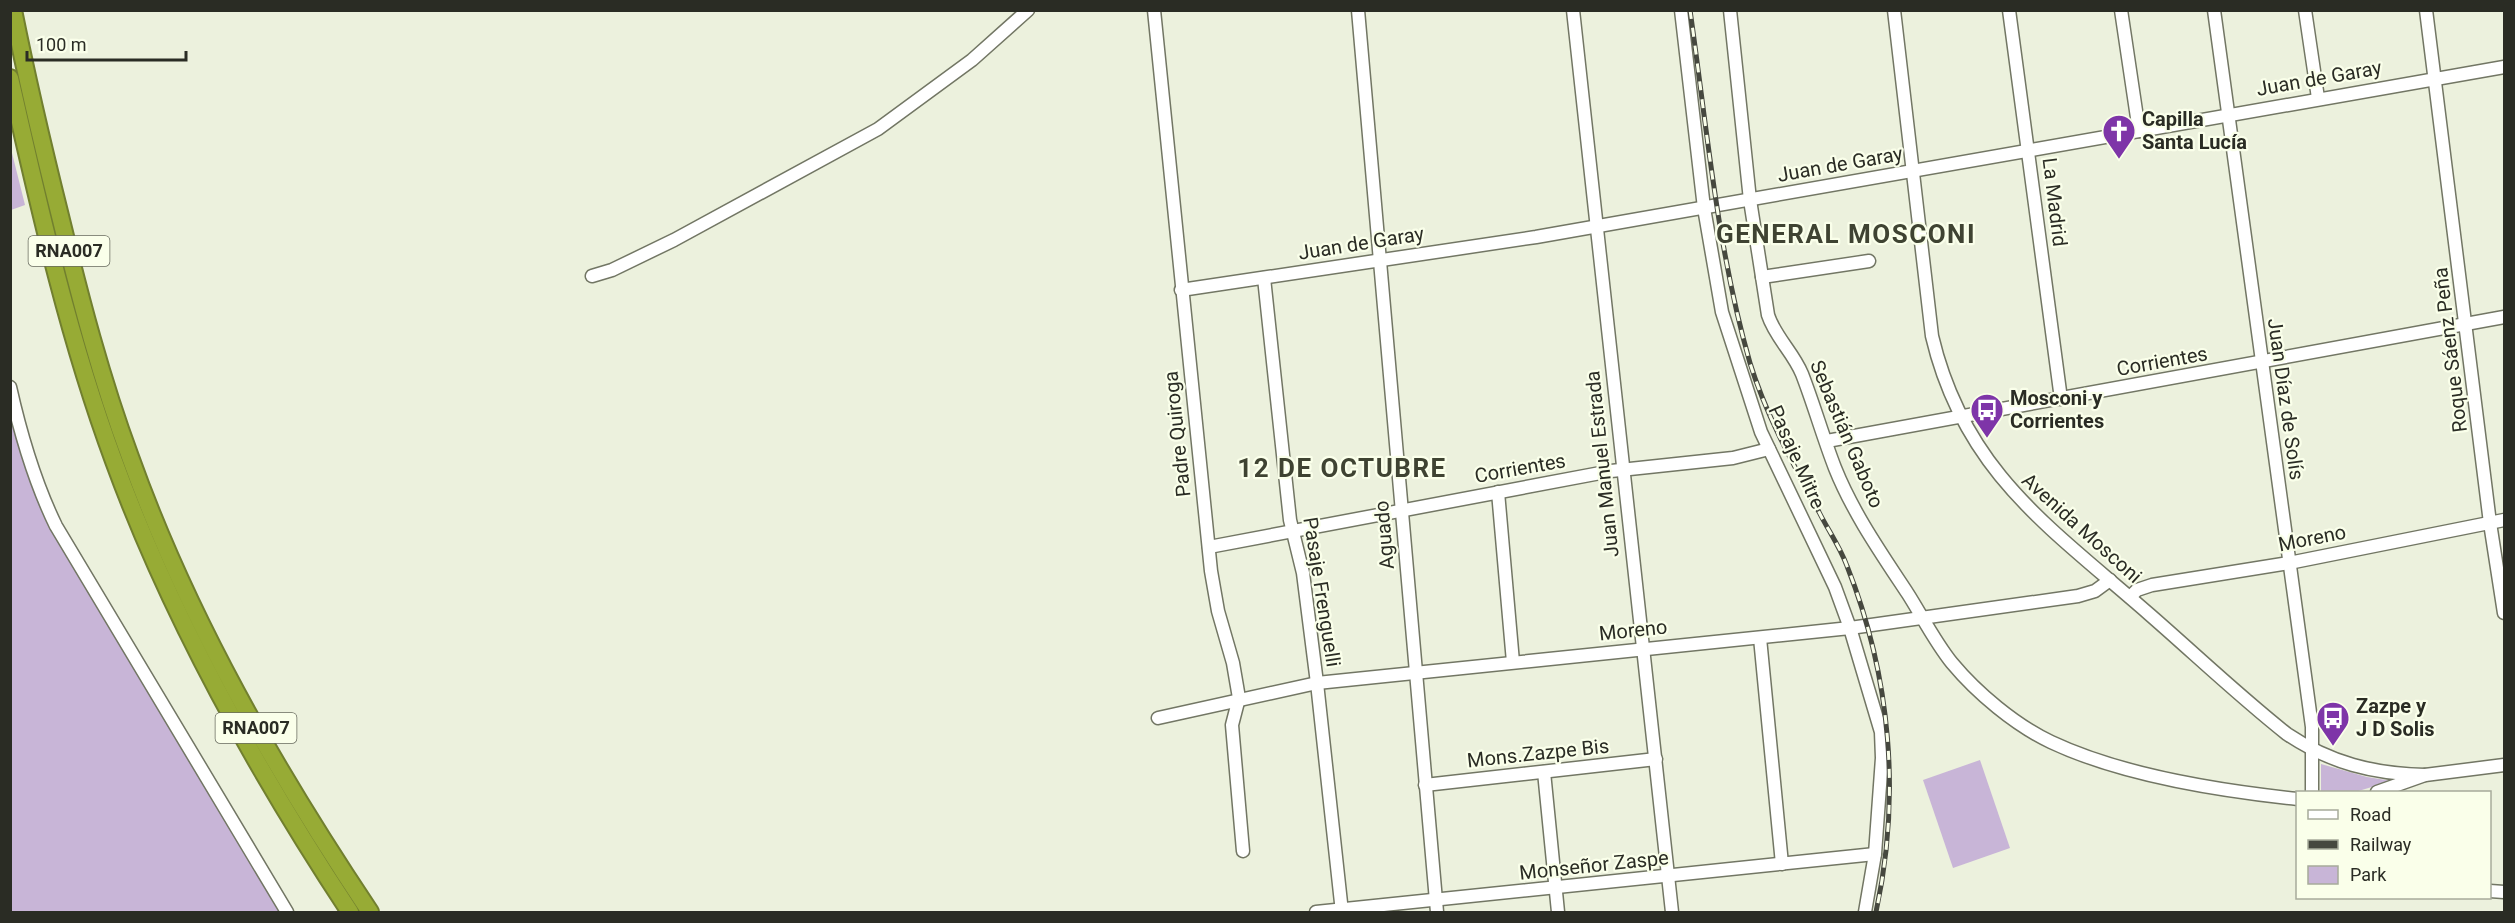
<svg xmlns="http://www.w3.org/2000/svg" width="2515" height="923" viewBox="0 0 2515 923" font-family="Roboto,sans-serif">
  <rect width="100%" height="100%" fill="#ecf1dd"/>
  <g fill="#c8b5d7">
    <path d="M11,149L25,205L11,210H10Z"/>
    <path d="M10,402L53,523L285,912H11Z"/>
    <path d="M1980,760L2010,848L1953,868L1923,780Z"/>
    <path d="M2321,764L2367,777L2392,781L2355,792H2321Z"/>
  </g>
  <g fill="none" stroke-linecap="round" stroke-linejoin="round">
    <g stroke="#727664" stroke-width="15">
      <g id="minor">
        <path d="M1154,10L1211,571L1218,611L1233,663L1239,698L1232,725L1243,851"/>
        <path d="M1358,10L1437,912"/>
        <path d="M1573,10L1672,912"/>
        <path d="M1681,10L1704,208L1722,312L1761,432L1835,587L1850,628L1881,732L1882,758L1875,854L1865,912"/>
        <path d="M1730,10L1750,200L1768,315C1775,337 1793,352 1802,374C1814,405 1823,437 1835,468C1853,513 1881,553 1908,594C1922,616 1935,642 1952,663C1977,693 2015,725 2051,742C2121,775 2221,791 2298,799"/>
        <path d="M1894,10L1932,336C1964,472 2051,528 2149,614C2195,654 2239,696 2287,734C2330,763 2374,774 2425,775"/>
        <path d="M2009,10L2061,399"/>
        <path d="M2121,10L2139,131"/>
        <path d="M2214,10L2312,727V792"/>
        <path d="M2305,10L2318,98"/>
        <path d="M2426,10L2490,523L2504,613"/>
        <path d="M592,276L612,270L674,240L878,129L972,60L1028,10"/>
        <path d="M1762,277L1869,261"/>
        <path d="M1264,278L1290,520L1303,573L1317,683L1342,912"/>
        <path d="M1181,290L1536,237L2504,67"/>
        <path d="M10,387C21,436 34,481 56,526L287,912"/>
        <path d="M1827,441L2504,317"/>
        <path d="M1498,492L1513,662"/>
        <path d="M1209,547L1611,471L1733,458L1769,449"/>
        <path d="M2130,597L2137,590L2152,585L2289,563L2504,520"/>
        <path d="M1760,638L1782,864"/>
        <path d="M1158,718L1317,683L1850,628L2078,596L2095,591L2110,580"/>
        <path d="M1544,772L1558,912"/>
        <path d="M1425,785L1656,759"/>
        <path d="M2377,792L2425,775L2504,765"/>
        <path d="M2490,891L2504,892"/>
        <path d="M1316,912L1875,854"/>
      </g>
    </g>
    <g stroke="#717f2f" stroke-width="20">
      <g id="highway">
        <path d="M13,10C27,80 43,148 60,216C80,298 101,379 130,457C188,619 275,770 370,912"/>
        <path d="M10,78C39,206 68,337 114,461C172,620 257,771 350,912"/>
      </g>
    </g>
    <use href="#minor" stroke="#fff" stroke-width="12"/>
    <use href="#highway" stroke="#97ab35" stroke-width="16"/>
    <g stroke="#46483f" stroke-width="5">
      <path id="rail" d="M1690,10C1707,128 1717,248 1750,363C1766,415 1793,464 1819,512C1828,530 1840,547 1847,566C1891,677 1901,797 1876,912"/>
    </g>
    <use href="#rail" stroke="#faffea" stroke-width="3" stroke-dasharray="9" stroke-linecap="butt"/>
  </g>
  <defs>
    <g id="church-pin" transform="scale(1.725)"><path d="M0 17L-7.5 6A9.5 9.5 0 1 1 7.5 6Z" fill="#7e35a8" stroke="#faffea"/><path d="M-1.2-6h2.4v3.5h3.3v2.4h-3.3V6h-2.4V-.1h-3.3v-2.4h3.3Z" fill="#fff"/></g>
    <g id="bus-pin" transform="scale(1.725)"><path d="M0 17L-7.5 6A9.5 9.5 0 1 1 7.5 6Z" fill="#7e35a8" stroke="#faffea"/><path d="M-5-6H5V4H4V6H2V4H-2V6H-4V4H-5ZM-3.5-4V0h7V-4ZM-3.5 1.2v1.5H-2V1.2ZM2 1.2v1.5H3.5V1.2Z" fill="#fff"/></g>
  </defs>
  <g fill-rule="evenodd">
    <use href="#church-pin" x="2119" y="131"/>
    <use href="#bus-pin" x="1987" y="410"/>
    <use href="#bus-pin" x="2333" y="718"/>
  </g>
  <g text-anchor="middle" stroke-width="4.5" stroke-linejoin="round" paint-order="stroke">
    <g fill="#faffea" stroke="#686b5f" stroke-width="1.5">
      <rect x="28.5" y="236" width="81" height="30" rx="4.5"/>
      <rect x="215.5" y="713" width="81" height="30" rx="4.5"/>
    </g>
    <g font-size="18" font-weight="bold" fill="#2a2c24">
      <text x="69" y="257">RNA007</text>
      <text x="256" y="734">RNA007</text>
    </g>
    <g font-size="20" fill="#2a2c24" stroke="#faffea">
      <text transform="translate(2319 78) rotate(-10)" y="7">Juan de Garay</text>
      <text transform="translate(1840 164) rotate(-10)" y="7">Juan de Garay</text>
      <text transform="translate(2055 202) rotate(83)" y="7">La Madrid</text>
      <text transform="translate(1361 243) rotate(-9)" y="7">Juan de Garay</text>
      <text transform="translate(2450 350) rotate(-97)" y="7">Roque Sáenz Peña</text>
      <text transform="translate(2162 361) rotate(-10)" y="7">Corrientes</text>
      <text transform="translate(2286 399) rotate(82)" y="7">Juan Díaz de Solís</text>
      <text transform="translate(1177 434) rotate(-96)" y="7">Padre Quiroga</text>
      <text transform="translate(1847 434) rotate(67)" y="7">Sebastián Gaboto</text>
      <text transform="translate(1797 457) rotate(66)" y="7">Pasaje Mitre</text>
      <text transform="translate(1602 464) rotate(-96)" y="7">Juan Manuel Estrada</text>
      <text transform="translate(1520 468) rotate(-10)" y="7">Corrientes</text>
      <text transform="translate(2082 528) rotate(42)" y="7">Avenida Mosconi</text>
      <text transform="translate(1384 535) rotate(-95)" y="7">Aguado</text>
      <text transform="translate(2312 538) rotate(-11)" y="7">Moreno</text>
      <text transform="translate(1322 592) rotate(81)" y="7">Pasaje Frenguelli</text>
      <text transform="translate(1633 630) rotate(-6)" y="7">Moreno</text>
      <text transform="translate(1538 753) rotate(-6)" y="7">Mons.Zazpe Bis</text>
      <text transform="translate(1594 865) rotate(-6)" y="7">Monseñor Zaspe</text>
    </g>
    <g font-size="20" font-weight="bold" fill="#2a2c24" stroke="#faffea" text-anchor="start">
      <text x="2142" y="126">Capilla<tspan x="2142" dy="23">Santa Lucía</tspan></text>
      <text x="2010" y="405">Mosconi y<tspan x="2010" dy="23">Corrientes</tspan></text>
      <text x="2356" y="713">Zazpe y<tspan x="2356" dy="23">J D Solis</tspan></text>
    </g>
    <g font-size="26" font-weight="bold" letter-spacing="1.5" fill="#3f4332" stroke="#faffea">
      <text x="1846" y="243">GENERAL MOSCONI</text>
      <text x="1342" y="477">12 DE OCTUBRE</text>
    </g>
  </g>
  <rect width="2515" height="923" fill="none" stroke="#2a2c24" stroke-width="24"/>
  <rect x="2296" y="791" width="195" height="108" fill="#faffea" stroke="#a7ab9b" stroke-width="1.5"/>
  <rect x="2308" y="810" width="30" height="9" fill="#ffffff" stroke="#a7ab9b" stroke-width="1.5"/>
  <text x="2350" y="821" font-size="18" fill="#2a2c24">Road</text>
  <rect x="2308" y="840" width="30" height="9" fill="#46483f" stroke="#a7ab9b" stroke-width="1.5"/>
  <text x="2350" y="851" font-size="18" fill="#2a2c24">Railway</text>
  <rect x="2308" y="866" width="30" height="18" fill="#c8b5d7" stroke="#a7ab9b" stroke-width="1.5"/>
  <text x="2350" y="881" font-size="18" fill="#2a2c24">Park</text>
  <path d="M27 51v9h159v-9" fill="none" stroke="#2a2c24" stroke-width="3"/>
  <text x="36" y="51" font-size="18" fill="#2a2c24" stroke="#faffea" stroke-width="4.5" paint-order="stroke">100 m</text>
</svg>
